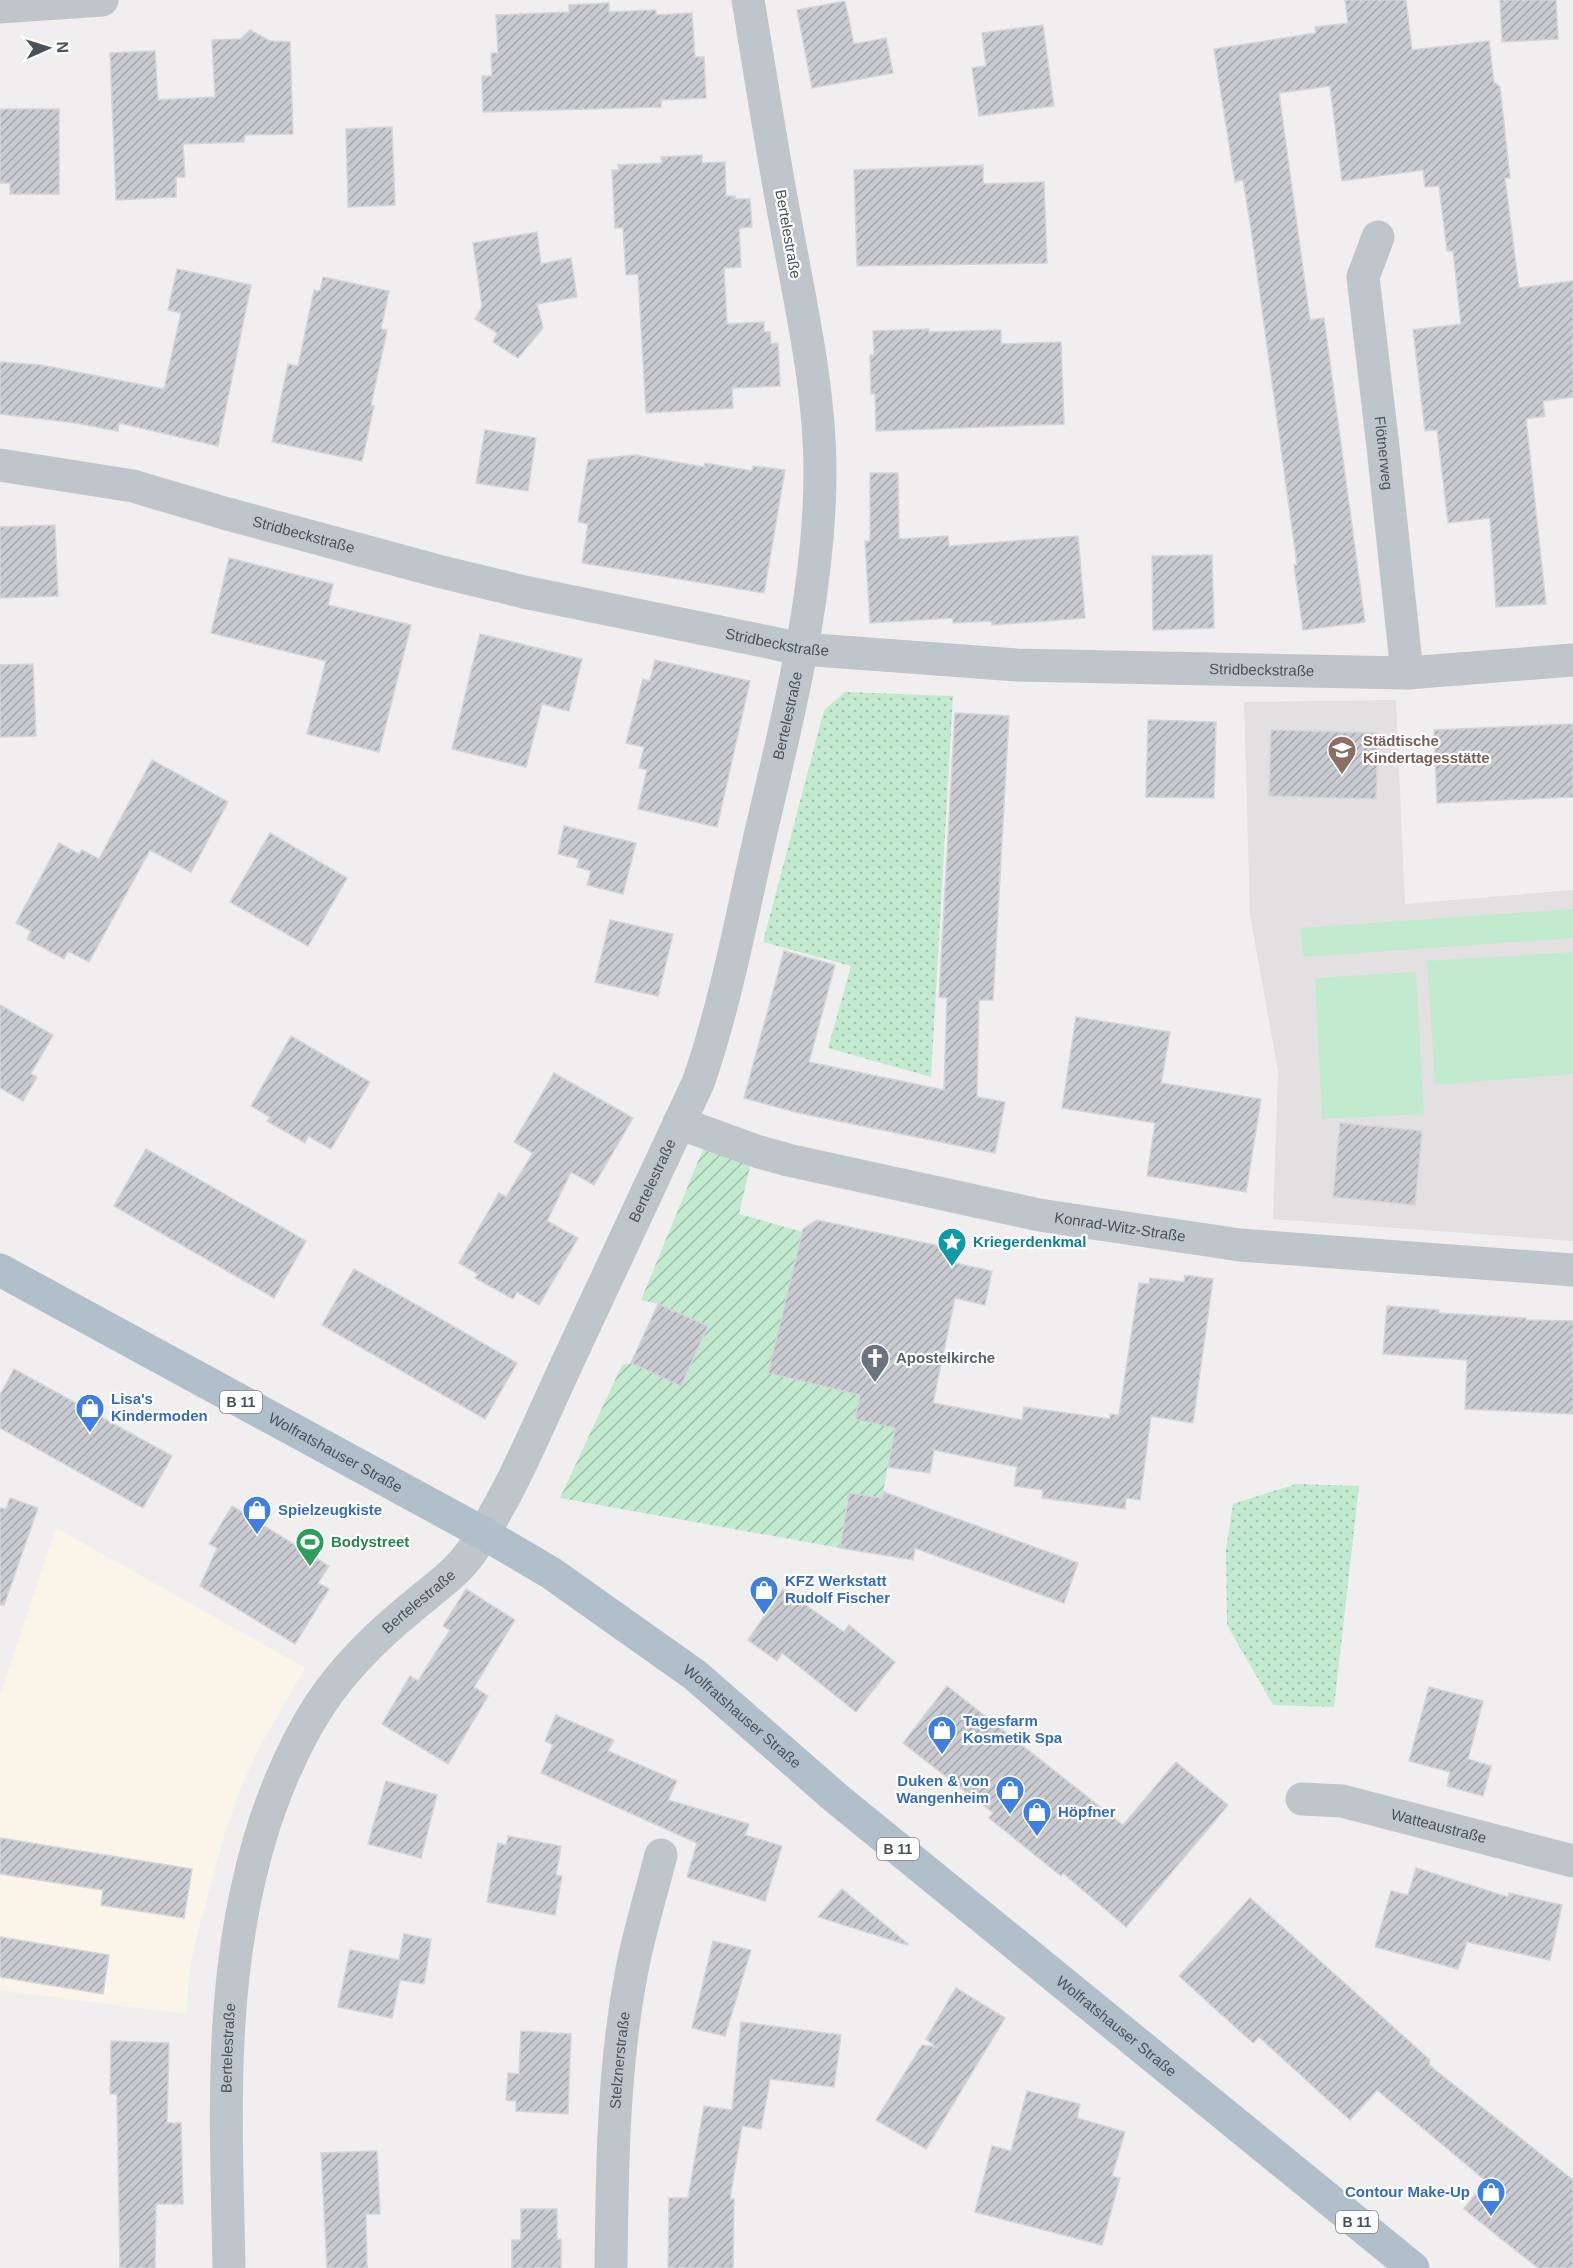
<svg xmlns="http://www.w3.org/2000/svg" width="1573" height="2268" viewBox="0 0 1573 2268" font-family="Arial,sans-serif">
  <defs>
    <pattern id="grass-dots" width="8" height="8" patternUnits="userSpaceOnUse" patternTransform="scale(1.5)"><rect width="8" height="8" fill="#c2eacf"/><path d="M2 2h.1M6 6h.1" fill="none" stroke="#a0c0ab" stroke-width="1.8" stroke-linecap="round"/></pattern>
    <pattern id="garden-furrows" width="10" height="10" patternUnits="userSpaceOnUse" patternTransform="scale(1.5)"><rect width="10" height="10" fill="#c2eacf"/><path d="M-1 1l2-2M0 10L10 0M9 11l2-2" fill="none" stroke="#a0c0ab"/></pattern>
    <pattern id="building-hatch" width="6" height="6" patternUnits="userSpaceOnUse" patternTransform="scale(1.5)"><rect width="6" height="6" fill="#c9cbd0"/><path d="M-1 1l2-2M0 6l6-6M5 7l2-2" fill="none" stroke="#a5a7ac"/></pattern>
  </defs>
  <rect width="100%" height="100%" fill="#f1eeef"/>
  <path fill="#faf4e9" d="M56,1528L305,1668L259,1748L239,1792L225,1833L196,1939L190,1970L186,2014L0,1990V1696Z"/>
  <path fill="#e2e0e0" d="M1396,700L1405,904L1573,890V1241L1273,1219L1278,1071L1250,915L1244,702Z"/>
  <g fill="url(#grass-dots)">
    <path d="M845,692L953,696L931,1077L828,1048L851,966L763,942L824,710Z"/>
    <path d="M1296,1484L1359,1486L1334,1707L1273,1705L1227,1625L1226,1549L1233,1504Z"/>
  </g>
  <path fill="url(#garden-furrows)" d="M706,1142L752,1158L739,1214L803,1232L768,1373L860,1395L855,1419L895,1428L882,1498L849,1493L840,1548L560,1498L622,1365L631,1363L681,1386L708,1326L659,1304L641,1300Z"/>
  <g fill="#c2eacf">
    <path d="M1573,909V938L1303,957L1301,928Z"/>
    <path d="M1573,952V1074L1435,1085L1427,961Z"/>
    <path d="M1416,972L1424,1114L1322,1119L1315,978Z"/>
  </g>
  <g fill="url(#building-hatch)" stroke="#d3d5d9" stroke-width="1.5">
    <path d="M1345,0H1406L1412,50L1489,41L1494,82L1500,87L1510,178H1505L1519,288L1573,281V397L1543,401L1545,416L1526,419L1546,604L1496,607L1490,518L1448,523L1437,430L1425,431L1413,330L1461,324L1453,251H1447L1439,186L1425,187L1423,170L1342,181L1330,86L1279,93L1310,320L1324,318L1365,622L1303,630L1294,565H1297L1251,229L1243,180L1235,182L1214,49L1316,33L1315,27L1348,23Z"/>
    <path d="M1500,0H1556L1558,39L1502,42Z"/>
    <path d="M845,1L854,44L886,38L893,73L812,88L797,10Z"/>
    <path d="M609,3V12L656,10V15L692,13L695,57H704L706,98L661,100V107L483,112L482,76H492L491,53H498L496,15L569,12V5Z"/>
    <path d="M1043,25L1054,106L979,116L972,68L986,66L982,33Z"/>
    <path d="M250,30L270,41L290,42L293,134L245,135L244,142L183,144L185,177H176V197L116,200L110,53L155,51L158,100L215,97L212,40L241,39Z"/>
    <path d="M0,109H59V194H10V183H0Z"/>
    <path d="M392,127L395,205L348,207L346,129Z"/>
    <path d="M702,155V163L725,162L726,196H735V199H750L752,227L739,228L741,267L724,268L727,324L764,322V332H770L771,344L778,343L780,386L732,388L733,408L646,413L638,274L626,275L623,228H615L612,170H619L618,165L662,163L661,157Z"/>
    <path d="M983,165V184L1044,182L1047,263L857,266L854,170Z"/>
    <path d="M537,232L541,264L571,258L577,297L537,304L543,328L518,358L493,342L497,333L475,319L482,307L473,243Z"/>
    <path d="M177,269L251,285L218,446L119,423L118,431L76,423L0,414V362L41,365L164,389L181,313L168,310Z"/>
    <path d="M323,277L389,291L381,329L387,330L371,405L374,406L362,461L272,442L288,364L298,366L314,290L320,291Z"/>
    <path d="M929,329V332L1001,330V344L1061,342L1064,424L876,431L875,394H871L870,355H874L873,331Z"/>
    <path d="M485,430L536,438L528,491L476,483Z"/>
    <path d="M635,455L704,467L705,463L752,471L753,466L785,470L764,593L582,563L588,524L578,522L588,460Z"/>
    <path d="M870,473H898L899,539L948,536L949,546L1078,536L1085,618L992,625L991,621L953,623V618L870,623L865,541H870Z"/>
    <path d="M55,525L58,596L0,598V527Z"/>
    <path d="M1212,555L1214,628L1153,630L1152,556Z"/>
    <path d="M229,558L333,584L328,605L411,625L379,752L307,734L326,661L211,633Z"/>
    <path d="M480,634L582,659L569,711L542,704L526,767L452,749Z"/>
    <path d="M655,660L750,681L717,827L638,809L647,770L639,768L644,747L626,743L643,679L650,681Z"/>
    <path d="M33,664L36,736L0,737V665Z"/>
    <path d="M955,713L1009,716L993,1000H979L977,1097L1005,1102L995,1153L799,1113L744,1098L784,951L835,965L809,1062L944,1090L947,998L939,997Z"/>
    <path d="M1148,720L1216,722L1214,798L1146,797Z"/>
    <path d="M1573,724V797L1437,803L1434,730Z"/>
    <path d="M1271,730L1378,733L1376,799L1269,796Z"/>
    <path d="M152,760L228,802L191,872L150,850L89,962L68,951L64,959L27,939L31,931L16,923L59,843L79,854L82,850L99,859Z"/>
    <path d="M564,826L636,843L623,894L587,885L591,871L577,867L579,859L558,854Z"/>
    <path d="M270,833L347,878L308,946L230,902Z"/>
    <path d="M610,920L673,934L658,996L595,982Z"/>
    <path d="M0,1005L53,1035L31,1074L37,1077L23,1101L0,1088Z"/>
    <path d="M1076,1017L1170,1032L1161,1083L1261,1099L1246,1192L1147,1176L1155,1123L1062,1108Z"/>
    <path d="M291,1036L370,1082L331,1149L308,1136L305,1143L267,1121L270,1117L251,1106Z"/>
    <path d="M554,1073L633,1118L594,1185L571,1172L547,1221L578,1238L539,1305L517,1292L513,1299L475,1278L478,1274L459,1263L499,1193L506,1197L533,1153L514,1142Z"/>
    <path d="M1340,1123L1422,1131L1415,1205L1333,1197Z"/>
    <path d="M146,1149L306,1241L274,1298L114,1206Z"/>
    <path d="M817,1220L949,1248L946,1261L992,1271L985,1305L955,1298L933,1403L1022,1420L1024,1407L1110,1419V1414L1119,1415L1139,1283L1149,1284L1150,1278L1184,1282L1185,1275L1213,1279L1193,1423L1151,1416L1140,1500L1126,1498L1125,1509L1042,1498L1043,1490L1014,1486L1017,1467L934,1450L930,1473L888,1467L895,1428L855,1419L860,1395L768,1373L803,1229Z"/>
    <path d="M354,1269L517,1363L485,1419L322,1325Z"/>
    <path d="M658,1304L708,1326L681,1386L631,1363Z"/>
    <path d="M1387,1306L1439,1310V1313L1526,1318V1320L1573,1321V1414L1465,1409L1467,1360L1383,1354Z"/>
    <path d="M14,1369L172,1456L143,1508L0,1428V1395Z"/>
    <path d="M884,1492L1078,1563L1064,1603L915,1548L913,1560L840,1548L849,1493L882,1498Z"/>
    <path d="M10,1498L38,1508L4,1605H0V1508L6,1509Z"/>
    <path d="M232,1506L329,1566L318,1583L329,1589L295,1644L200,1586L217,1548L209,1544Z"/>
    <path d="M466,1589L515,1620L474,1687L488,1696L448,1764L382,1724L410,1676L418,1681L450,1630L443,1626Z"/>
    <path d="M783,1589L844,1632L849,1625L895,1662L856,1712L782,1653L777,1661L748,1640Z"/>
    <path d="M947,1686L1123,1825L1176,1762L1228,1805L1126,1927L1063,1873L1061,1876L989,1818L993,1813L903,1743Z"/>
    <path d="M1429,1687L1483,1701L1468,1759L1491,1766L1483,1796L1447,1786L1450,1772L1409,1761Z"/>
    <path d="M556,1715L614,1740L608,1751L677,1781L668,1800L749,1824L745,1835L782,1846L765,1901L687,1877L697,1843L541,1773L553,1745L545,1741Z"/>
    <path d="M386,1781L437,1795L421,1858L368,1844Z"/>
    <path d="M508,1836L561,1846L556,1875L562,1876L555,1915L487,1902L498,1843L506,1845Z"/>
    <path d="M0,1838L192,1869L184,1918L101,1905L103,1890L0,1874Z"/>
    <path d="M1416,1868L1508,1897L1509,1893L1562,1905L1550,1960L1467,1942L1458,1969L1375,1947L1391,1891L1408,1895Z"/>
    <path d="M842,1889L908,1944L907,1945L818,1917Z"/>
    <path d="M1250,1898L1430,2060L1429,2065L1573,2180V2268H1538L1464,2209L1486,2181L1377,2090L1350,2120L1259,2037L1253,2043L1179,1976Z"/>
    <path d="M404,1934L431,1939L424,1984L400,1980L392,2018L338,2007L350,1950L399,1960Z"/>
    <path d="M0,1937L109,1955L103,1994L0,1977Z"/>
    <path d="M713,1941L751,1950L725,2036L692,2028Z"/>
    <path d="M956,1988L1005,2018L926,2149L876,2120L922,2045L936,2047L926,2039Z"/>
    <path d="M741,2022L841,2035L834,2087L770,2079L761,2129L742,2126L730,2199H734L733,2268H668L669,2198H688L704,2106L732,2110Z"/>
    <path d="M521,2031L571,2034L568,2114L516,2111V2101L506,2100L508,2073L519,2074Z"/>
    <path d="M111,2041L169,2043L167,2123H181L183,2204H156L155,2268H120L117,2094H110Z"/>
    <path d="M1027,2091L1080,2104L1077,2118L1125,2132L1112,2176L1120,2178L1102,2245L975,2212L992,2146L1011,2151Z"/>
    <path d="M377,2151L380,2214H366L367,2268H327L321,2153Z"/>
    <path d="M521,2209H557V2240L561,2239V2268H512V2240H521Z"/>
  </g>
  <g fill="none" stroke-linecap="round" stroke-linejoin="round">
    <g stroke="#bec6cc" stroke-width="33">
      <path d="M0,7L102,0"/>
      <path id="s1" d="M1378,237L1363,277L1383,447L1407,673"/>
      <path id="s2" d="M0,465L133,486L224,513L438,571L524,592L802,649L1017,665L1407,673L1573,660"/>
      <path id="s3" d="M679,1123L759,1152L788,1160L1039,1215L1240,1245L1573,1270"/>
      <path id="s4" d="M1302,1799L1342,1801L1573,1861"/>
      <path id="s5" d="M229,2268C226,2114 217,1971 265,1822C279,1781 297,1739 321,1703C345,1667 379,1634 412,1607C433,1589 459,1572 474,1548C513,1489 539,1423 569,1359C612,1267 655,1175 698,1083C726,1003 741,919 760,836C788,716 820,595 820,471C820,392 802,312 788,235C773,157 761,78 748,0"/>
      <path id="s6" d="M611,2268C612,2171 613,2071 631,1975C638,1935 651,1895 661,1855"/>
    </g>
    <path stroke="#b1bfca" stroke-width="33" id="s7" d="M0,1270L483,1533L551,1573L695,1675L836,1798L1413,2268"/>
  </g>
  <defs>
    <g id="school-pin" transform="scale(1.5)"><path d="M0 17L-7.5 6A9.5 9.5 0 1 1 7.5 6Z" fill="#8d6e63" stroke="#fff"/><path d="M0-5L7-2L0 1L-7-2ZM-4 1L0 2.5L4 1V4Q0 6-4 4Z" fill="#fff"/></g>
    <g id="sight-pin" transform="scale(1.5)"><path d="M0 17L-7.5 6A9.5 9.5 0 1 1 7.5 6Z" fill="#0f9aa8" stroke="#fff"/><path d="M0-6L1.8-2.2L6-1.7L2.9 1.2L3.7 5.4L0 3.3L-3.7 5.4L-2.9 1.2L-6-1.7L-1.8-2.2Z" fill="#fff"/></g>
    <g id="church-pin" transform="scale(1.5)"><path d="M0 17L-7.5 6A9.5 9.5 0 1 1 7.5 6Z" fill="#6b7280" stroke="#fff"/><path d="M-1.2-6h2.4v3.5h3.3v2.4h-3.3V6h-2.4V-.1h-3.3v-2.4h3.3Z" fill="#fff"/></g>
    <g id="shop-pin" transform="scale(1.5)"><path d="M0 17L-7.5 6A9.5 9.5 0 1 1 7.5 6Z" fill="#3f7fe0" stroke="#fff"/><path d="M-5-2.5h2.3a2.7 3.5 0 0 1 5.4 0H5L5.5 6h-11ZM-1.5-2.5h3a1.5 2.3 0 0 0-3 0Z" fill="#fff"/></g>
    <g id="stadium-pin" transform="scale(1.5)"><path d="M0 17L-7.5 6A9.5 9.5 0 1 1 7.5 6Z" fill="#2e9e5b" stroke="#fff"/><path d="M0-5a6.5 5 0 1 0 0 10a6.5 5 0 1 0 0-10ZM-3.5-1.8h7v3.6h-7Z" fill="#fff"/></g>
  </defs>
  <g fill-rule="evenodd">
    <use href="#school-pin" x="1342" y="750"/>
    <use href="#sight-pin" x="952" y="1242"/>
    <use href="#church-pin" x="875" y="1358"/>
    <use href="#shop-pin" x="90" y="1408"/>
    <use href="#shop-pin" x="257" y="1510"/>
    <use href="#stadium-pin" x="310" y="1542"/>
    <use href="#shop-pin" x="764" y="1590"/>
    <use href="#shop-pin" x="942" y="1730"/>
    <use href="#shop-pin" x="1010" y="1790"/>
    <use href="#shop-pin" x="1037" y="1812"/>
    <use href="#shop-pin" x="1491" y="2192"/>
  </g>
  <g text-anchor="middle" stroke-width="4.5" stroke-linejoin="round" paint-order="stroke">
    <g fill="#fff" stroke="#80868c" stroke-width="1.5">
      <rect x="220" y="1391" width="42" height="22" rx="4.5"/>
      <rect x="877" y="1838" width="42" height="22" rx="4.5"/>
      <rect x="1336" y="2211" width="42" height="22" rx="4.5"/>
    </g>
    <g font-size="14" font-weight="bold" fill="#49525a">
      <text x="241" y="1407">B 11</text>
      <text x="898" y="1854">B 11</text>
      <text x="1357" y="2227">B 11</text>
    </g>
    <g font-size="15" fill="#49525a" stroke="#fff">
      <text transform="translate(788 234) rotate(80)" y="5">Bertelestraße</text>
      <text dy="5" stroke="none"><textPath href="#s1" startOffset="220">Flötnerweg</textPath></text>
      <text dy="5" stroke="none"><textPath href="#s2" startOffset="312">Stridbeckstraße</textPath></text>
      <text dy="5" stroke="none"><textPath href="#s2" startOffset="798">Stridbeckstraße</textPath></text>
      <text dy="5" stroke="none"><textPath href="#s2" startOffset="1284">Stridbeckstraße</textPath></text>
      <text dy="5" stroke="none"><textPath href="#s5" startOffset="1695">Bertelestraße</textPath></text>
      <text dy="5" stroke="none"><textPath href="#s5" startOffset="1209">Bertelestraße</textPath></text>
      <text dy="5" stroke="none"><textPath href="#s3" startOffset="454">Konrad-Witz-Straße</textPath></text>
      <text dy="5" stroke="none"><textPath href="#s7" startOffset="382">Wolfratshauser Straße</textPath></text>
      <text dy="5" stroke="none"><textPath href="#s5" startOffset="723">Bertelestraße</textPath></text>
      <text dy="5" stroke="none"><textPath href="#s7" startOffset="868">Wolfratshauser Straße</textPath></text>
      <text dy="5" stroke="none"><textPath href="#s4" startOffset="140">Watteaustraße</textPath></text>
      <text dy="5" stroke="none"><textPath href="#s7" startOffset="1354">Wolfratshauser Straße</textPath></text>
      <text dy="5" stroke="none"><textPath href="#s5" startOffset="220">Bertelestraße</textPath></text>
      <text dy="5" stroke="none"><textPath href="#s6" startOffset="208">Stelznerstraße</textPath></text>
    </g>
    <g font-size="15" font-weight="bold" fill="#785e54" stroke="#fff" text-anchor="start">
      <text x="1363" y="746">Städtische<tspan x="1363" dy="17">Kindertagesstätte</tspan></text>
    </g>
    <g font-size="15" font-weight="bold" fill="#0d838f" stroke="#fff" text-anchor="start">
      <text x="973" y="1247">Kriegerdenkmal</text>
    </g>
    <g font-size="15" font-weight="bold" fill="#5b616d" stroke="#fff" text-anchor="start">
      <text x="896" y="1363">Apostelkirche</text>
    </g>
    <g font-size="15" font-weight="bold" fill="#366cbe" stroke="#fff" text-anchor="start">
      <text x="111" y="1404">Lisa's<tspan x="111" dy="17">Kindermoden</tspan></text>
      <text x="278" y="1515">Spielzeugkiste</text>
      <text x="785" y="1586">KFZ Werkstatt<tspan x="785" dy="17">Rudolf Fischer</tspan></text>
      <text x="963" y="1726">Tagesfarm<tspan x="963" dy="17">Kosmetik Spa</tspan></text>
      <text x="989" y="1786" text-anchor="end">Duken &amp; von<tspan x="989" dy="17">Wangenheim</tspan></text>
      <text x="1058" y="1817">Höpfner</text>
      <text x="1470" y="2197" text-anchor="end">Contour Make-Up</text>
    </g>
    <g font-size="15" font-weight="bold" fill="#27864d" stroke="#fff" text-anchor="start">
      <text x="331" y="1547">Bodystreet</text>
    </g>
  </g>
  <g transform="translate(48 48) rotate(87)" stroke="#ffffff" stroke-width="4.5" paint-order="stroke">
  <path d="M0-4.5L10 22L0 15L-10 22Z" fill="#49525a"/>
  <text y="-9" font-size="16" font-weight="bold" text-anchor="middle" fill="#49525a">N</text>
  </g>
</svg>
